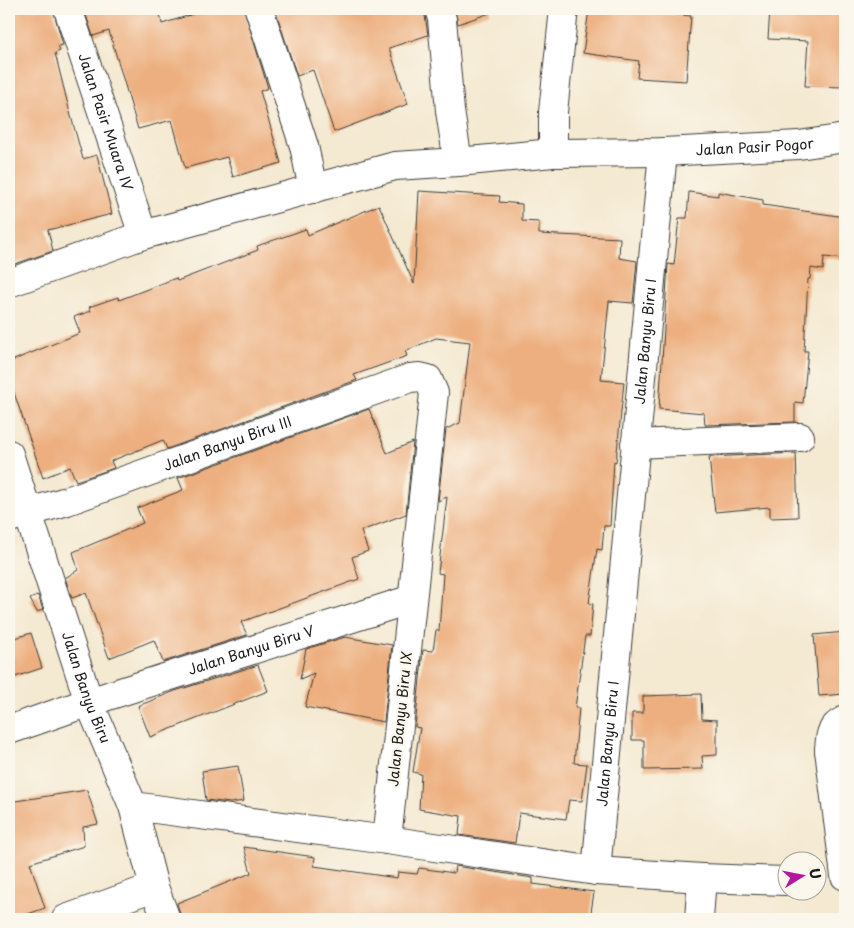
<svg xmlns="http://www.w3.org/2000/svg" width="854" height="928" viewBox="0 0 854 928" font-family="'Playpen Sans',sans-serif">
  <rect width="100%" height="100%" fill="#fbf7ec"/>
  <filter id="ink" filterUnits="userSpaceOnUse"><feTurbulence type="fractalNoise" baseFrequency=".02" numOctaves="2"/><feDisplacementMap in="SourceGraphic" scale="10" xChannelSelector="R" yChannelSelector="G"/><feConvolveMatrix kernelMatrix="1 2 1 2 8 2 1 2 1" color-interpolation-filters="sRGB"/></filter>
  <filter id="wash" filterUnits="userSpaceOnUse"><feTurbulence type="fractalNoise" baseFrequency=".0096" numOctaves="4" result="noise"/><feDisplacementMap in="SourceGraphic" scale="20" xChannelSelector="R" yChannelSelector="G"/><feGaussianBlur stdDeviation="1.12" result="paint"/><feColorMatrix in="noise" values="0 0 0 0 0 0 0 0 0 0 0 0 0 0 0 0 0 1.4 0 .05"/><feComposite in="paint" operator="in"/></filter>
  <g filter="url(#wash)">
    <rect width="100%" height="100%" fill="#f4e9d1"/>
    <g id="blocks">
      <g fill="#edaf7f">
        <path d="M9,9H53L63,45L58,46L60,51L55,53L69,109L83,159L97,155L112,214L48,230L53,251L9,266Z"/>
        <path d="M84,9H159L162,24L209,9H244L268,88L260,91L281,163L233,177L227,157L185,168L172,120L138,129L109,31L93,36Z"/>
        <path d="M275,9H424L428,35L389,48L408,104L334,132L313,70L297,76Z"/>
        <path d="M455,9H490V13L458,24Z"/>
        <path d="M589,9H628L627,10L691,16L686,81L637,78L639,61L583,53Z"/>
        <path d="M770,9H845V87L805,86L808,41L768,39Z"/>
        <path d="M419,191L500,196L499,202L522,204V221L539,222V234L620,238L619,258L637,261L633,303L609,301L601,380L624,382L616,462L614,461L610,526H604L602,550L597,549L589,603L593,604L590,636H585L575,708H579L574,763L587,764L582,801L569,800L566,819L519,813L515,843L459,835L461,816L419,809L421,774L413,772L420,728L415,727L423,650L433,651L436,630L439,631L443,574L438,573L447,497L438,501L446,429L460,423L470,342L436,338L405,351L407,356L354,375L357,380L167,449L163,440L111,461L114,468L76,481L70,467L43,478L9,378V362L80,333L74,317L91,311L89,307L118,297L119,300L176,278L177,281L258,250L257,246L306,229L308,235L379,205L414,284Z"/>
        <path d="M689,192L718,196V192L763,200V205L845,217V259L824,257L823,270L811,268L810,279H808L804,351H808L803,403L795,402V422L705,425L704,413L659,409L668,264L674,265L679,218H687Z"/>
        <path d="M369,409L387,453L413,442L406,514L361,531L368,551L352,557L359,579L241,622L247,635L163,662L154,640L109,658L86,593L72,598L65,578L78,570L73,552L143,523L137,508L183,490L178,478Z"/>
        <path d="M796,453L798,517L770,518V507L715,512L709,457Z"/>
        <path d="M38,595L43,610L37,612L30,599Z"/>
        <path d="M845,632V694L819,696L814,635Z"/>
        <path d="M31,633L42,668L9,679V640Z"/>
        <path d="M345,637L392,645L384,722L305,707L314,673L300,679L306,649Z"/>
        <path d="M258,665L268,691L150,737L138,706L175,691Z"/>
        <path d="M701,694L702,719L717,720V755L702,756L703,769L644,770V740H632V713H643V696Z"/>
        <path d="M238,766L244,801L230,803L206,800L202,771Z"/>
        <path d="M87,790L98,824L83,827L84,846L30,863L45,908L14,919H9V802Z"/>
        <path d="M244,847L315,857L314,866L397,878L398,872L417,874L419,868L454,873L455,866L533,878V884L594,892L590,919H181L177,903L251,873Z"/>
      </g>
    </g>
  </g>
  <g filter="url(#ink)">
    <use href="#blocks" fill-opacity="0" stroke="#3c3b37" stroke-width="1"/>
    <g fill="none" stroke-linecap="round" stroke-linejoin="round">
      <g stroke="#3c3b37" stroke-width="30">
        <g id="minor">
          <path id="s1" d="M68,9L143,235"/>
          <path d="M259,9L304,146L313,189"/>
          <path d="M439,9L442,19L450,111L458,162"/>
          <path d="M553,153V112L564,9"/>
          <path id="s2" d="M9,283L143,235L395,166L458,162L553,153L663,152L799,145L845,138"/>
          <path d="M635,444L800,437"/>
          <path id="s3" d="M9,454L89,702L133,806L154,887L166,919"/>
          <path id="s4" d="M9,518L67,501L410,378L420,377L428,379L434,393L387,840"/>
          <path id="s5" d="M9,730L89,702L412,599"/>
          <path d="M845,749L829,750L845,876"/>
          <path d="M829,750C830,735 830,727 845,720"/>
          <path d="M133,806L387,840L596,871L702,878L699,919"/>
          <path id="s6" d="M596,871L663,152"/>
          <path d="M702,878L786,881"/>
          <path d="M66,919L154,887"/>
        </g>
      </g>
      <use href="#minor" stroke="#fff" stroke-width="28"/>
    </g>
  </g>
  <g text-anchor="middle" stroke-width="4.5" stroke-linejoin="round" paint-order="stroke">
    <g font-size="14" fill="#1c1c1c" stroke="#fbf7ec">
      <text dy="5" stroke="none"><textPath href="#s1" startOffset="119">Jalan Pasir Muara IV</textPath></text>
      <text dy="5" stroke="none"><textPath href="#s2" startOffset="764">Jalan Pasir Pogor</textPath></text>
      <text dy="5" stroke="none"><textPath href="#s6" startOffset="532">Jalan Banyu Biru I</textPath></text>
      <text dy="5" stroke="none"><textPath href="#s4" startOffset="231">Jalan Banyu Biru III</textPath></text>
      <text dy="5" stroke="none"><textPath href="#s5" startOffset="255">Jalan Banyu Biru V</textPath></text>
      <text dy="5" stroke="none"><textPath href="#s3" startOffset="246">Jalan Banyu Biru</textPath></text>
      <text transform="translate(400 719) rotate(-84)" y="5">Jalan Banyu Biru IX</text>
      <text dy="5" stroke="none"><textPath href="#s6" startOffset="128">Jalan Banyu Biru I</textPath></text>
    </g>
  </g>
  <rect width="854" height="928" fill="none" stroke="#fbf7ec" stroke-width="30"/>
  <g transform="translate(802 876) rotate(80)"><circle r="24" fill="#fbf7ec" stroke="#a29f99"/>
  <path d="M0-4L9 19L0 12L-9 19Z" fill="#b5179e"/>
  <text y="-8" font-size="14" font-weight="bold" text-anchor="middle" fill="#1c1c1c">U</text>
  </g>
</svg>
